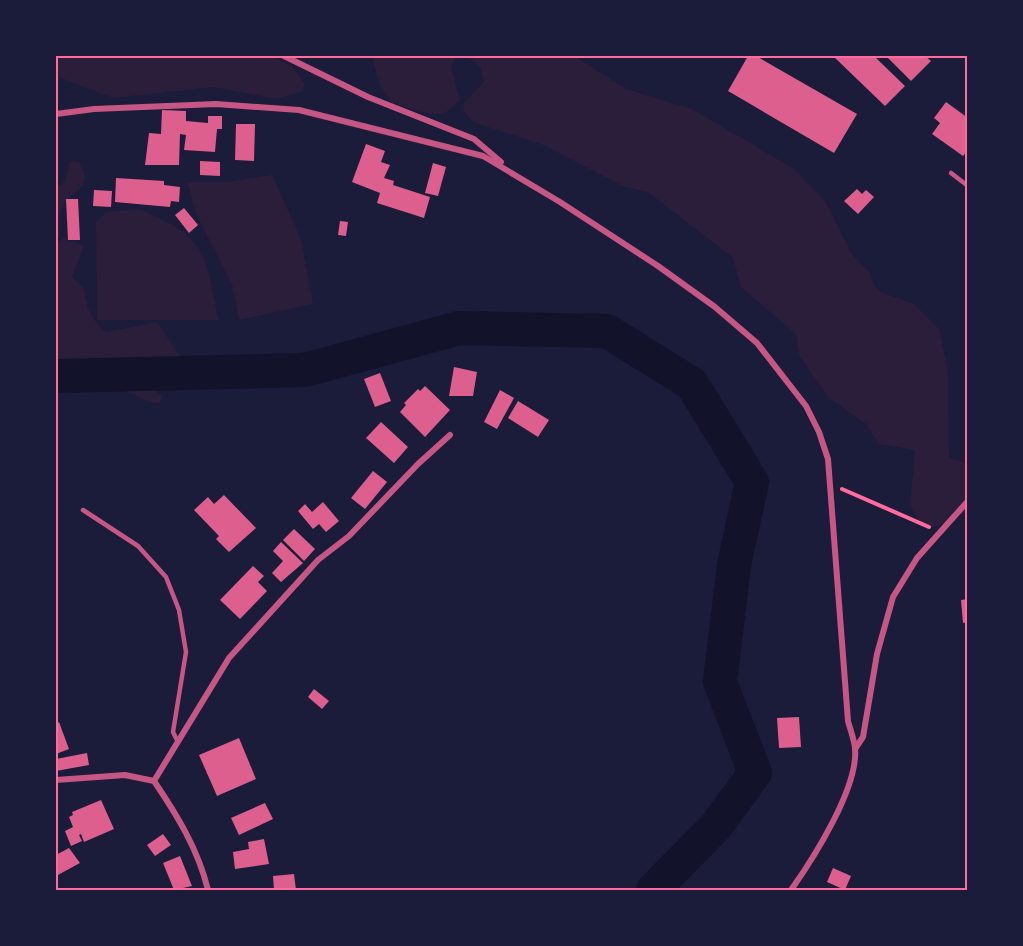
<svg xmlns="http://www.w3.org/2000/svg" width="1023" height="946" viewBox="0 0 1023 946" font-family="'Sofia Sans Condensed',sans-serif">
  <rect width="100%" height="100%" fill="#1b1b3a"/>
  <g fill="#2a1e3b">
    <path d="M56,56H271L292,66L305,84L301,92L277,99L213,87L113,98L56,76Z"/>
    <path d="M372,56H456L451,67L460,100L444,114H429L392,103L380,85Z"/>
    <path d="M467,56H574L626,89L692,109L794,169L825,201L852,254L869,272L875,286L881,292L914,304L939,329L948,372L949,458L967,463V510C954,519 938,530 922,527L910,504L915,450L878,444L866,424L828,397L799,355L796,334L741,287L733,258L648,192L625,187L543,145L473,122L463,110L464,103L484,82L481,68Z"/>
    <path d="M70,161L79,162C95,190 73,187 62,207C59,214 60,229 60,237L56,240V187L65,182Z"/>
    <path d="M272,175L301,239L313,304L239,320L232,284L197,216L187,182H227Z"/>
    <path d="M139,209C206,236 206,253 218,320H97L96,223L106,212Z"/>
    <path d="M63,238L84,246L72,277L85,290C84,307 93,321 106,332L157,322L182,359L177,367L131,376L71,369L56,362V244Z"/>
    <path d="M56,371L125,382L147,381L162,396L160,403H153L125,391L58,388Z"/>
  </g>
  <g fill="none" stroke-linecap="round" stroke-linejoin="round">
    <path stroke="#12122b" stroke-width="34" d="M56,376L305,370L459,328L607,331L692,384L752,482L734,565L720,682L755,773L716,826L653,890"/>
  </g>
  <g fill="#dd5f8e">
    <path d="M748,56H756L857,114L834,153L728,91Z"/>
    <path d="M833,56H874L905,86L885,106Z"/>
    <path d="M886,56H925L931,61L911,81Z"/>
    <path d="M946,102L968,118V150L963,156L932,134L940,123L934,118Z"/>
    <path d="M162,110L186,111V121L208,123V116H222V129H217L215,152L184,150L186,135L180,134L179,165H145L149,133L161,134Z"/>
    <path d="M236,124H255L254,161L235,160Z"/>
    <path d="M366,144L385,151L381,162L390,165L384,178L394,181L393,185L430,197L424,218L377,203L380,193L352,182Z"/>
    <path d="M200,161L220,162V176L200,175Z"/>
    <path d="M433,163L446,167L438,196L425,193Z"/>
    <path d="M116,178L164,181V185L180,187L179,202L171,201L170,207L115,202Z"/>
    <path d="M857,189L862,194L866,190L874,197L858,214L844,201Z"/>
    <path d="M94,190L112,191L111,207L93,206Z"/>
    <path d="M66,199H78L80,240H68Z"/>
    <path d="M184,208L198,225L189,233L175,215Z"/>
    <path d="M340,221L348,222L346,236L338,235Z"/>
    <path d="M454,367L477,372L473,396H449Z"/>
    <path d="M380,373L391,401L375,407L364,379Z"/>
    <path d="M425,386L450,410L425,437L400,412L406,405L404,403L418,389L420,391Z"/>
    <path d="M500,390L514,398L497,429L484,422Z"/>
    <path d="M518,401L549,420L538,437L508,418Z"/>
    <path d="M381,422L408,447L394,463L366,438Z"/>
    <path d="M373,471L387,482L365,509L351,498Z"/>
    <path d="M224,495L256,528L229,552L216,539L219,536L194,510L208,497L214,504Z"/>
    <path d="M323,502L339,521L326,532L319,524L313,529L298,511L305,504L312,512Z"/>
    <path d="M294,529L315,549L304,561L283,540Z"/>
    <path d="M281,542L303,563L281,582L272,573L283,561L273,551Z"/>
    <path d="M253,566L264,576L258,582L267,591L240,619L220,600Z"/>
    <path d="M968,599V622L963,623L961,600Z"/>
    <path d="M314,689L329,701L322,709L308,697Z"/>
    <path d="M799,717L801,747L779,748L777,718Z"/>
    <path d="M59,722L69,749L56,754V724Z"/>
    <path d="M239,738L256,779L217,796L199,755Z"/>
    <path d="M87,753L89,765L56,771V759Z"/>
    <path d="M101,800L114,829L84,842L81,834L79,835L82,841L71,846L65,831L73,827L69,817L73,815L72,812Z"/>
    <path d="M265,803L273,819L239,835L231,818Z"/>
    <path d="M163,834L171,845L155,856L147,845Z"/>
    <path d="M264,839L269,864L235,869L233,852L249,849L248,842Z"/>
    <path d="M69,848L80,863L56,876V855Z"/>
    <path d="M180,856L192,886L174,890L163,863Z"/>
    <path d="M833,868L851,876L845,890L827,882Z"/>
    <path d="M294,874L296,890H274L273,876Z"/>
  </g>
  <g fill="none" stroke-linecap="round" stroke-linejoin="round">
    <path stroke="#ff6b9d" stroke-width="4" d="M842,489L929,527"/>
    <g stroke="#c65784" stroke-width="4.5">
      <path d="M951,173L968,186"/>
      <path d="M83,510L138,546L166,577L179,610L186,652L173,732L178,742"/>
    </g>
    <g stroke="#c65784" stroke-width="6">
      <path d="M284,56L368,97L474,139L501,162"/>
      <path d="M56,114L94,109L216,104L299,110L483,156L560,202L658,266L715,307L757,343L806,406L819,432L828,459L848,721C850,729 854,739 855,748C859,787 813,859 791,890"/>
      <path d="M855,749L863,737L877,654L893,597L917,558L968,501"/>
      <path d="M56,780L125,775L154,781C177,815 198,849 208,890"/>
      <path d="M154,781L229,658L318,560L349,536L418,464L450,435"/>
    </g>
  </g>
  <rect width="1023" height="946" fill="none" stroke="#1b1b3a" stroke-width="114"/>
  <rect x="57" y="57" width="909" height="832" fill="none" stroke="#ff6b9d" stroke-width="2"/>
</svg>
